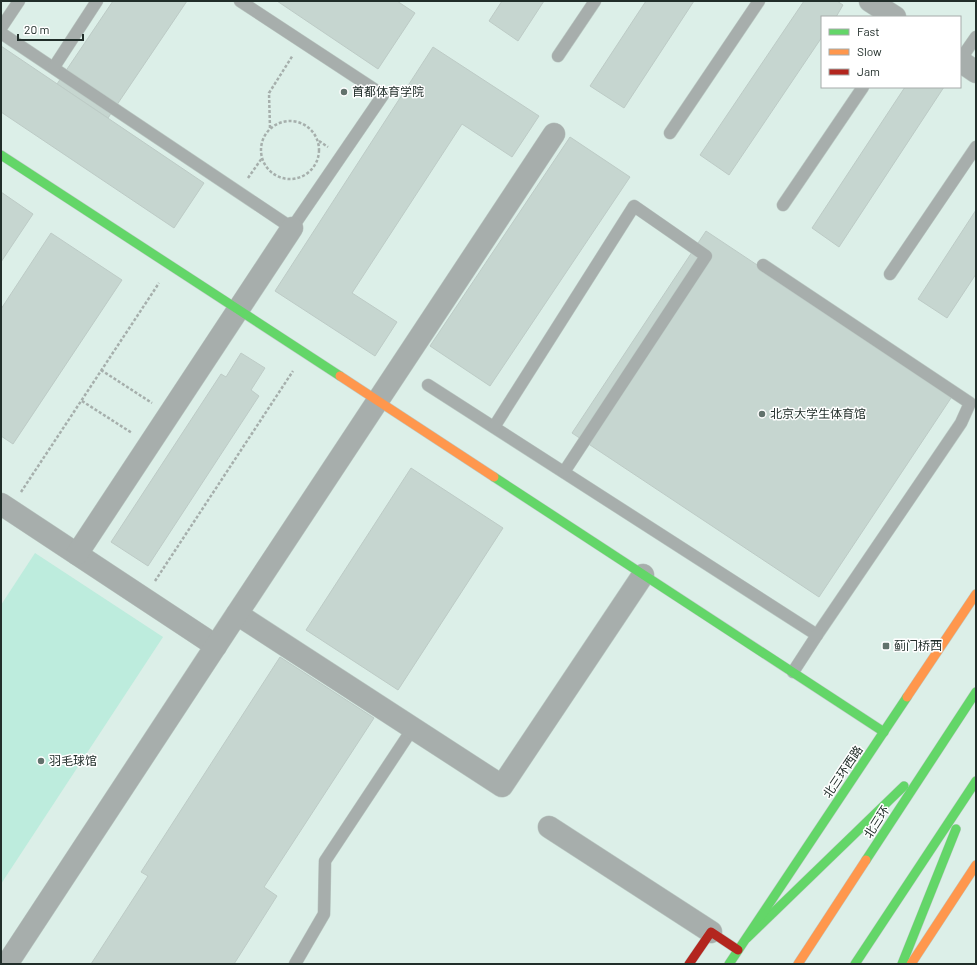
<svg xmlns="http://www.w3.org/2000/svg" width="977" height="965" viewBox="0 0 977 965" font-family="Barlow,'Noto Sans SC',sans-serif">
  <rect width="100%" height="100%" fill="#dcefe8"/>
  <path fill="#bdecdd" d="M35,553L163,637L1,884V605Z"/>
  <g fill="#c6d6d0" stroke="#bdcbc6">
    <path d="M113,1H187L108,118L57,84Z"/>
    <path d="M277,1H397L415,13L378,69Z"/>
    <path d="M502,1H544L518,41L489,21Z"/>
    <path d="M646,1H694L624,108L590,86Z"/>
    <path d="M804,1H837L843,5L836,17H822V37L729,175L700,155Z"/>
    <path d="M1,46L204,183L174,228L1,112Z"/>
    <path d="M433,47L539,116L512,157L462,124L352,293L397,322L375,356L275,291Z"/>
    <path d="M905,87H944L839,247L812,228Z"/>
    <path d="M570,137L630,177L490,386L430,346Z"/>
    <path d="M1,192L33,214L1,262Z"/>
    <path d="M976,210V274L947,318L918,299Z"/>
    <path d="M706,231L953,395L819,597L572,433Z"/>
    <path d="M51,233L122,280L13,444L1,436V309Z"/>
    <path d="M241,353L265,368L251,390L259,396L148,566L111,542L221,374L226,377Z"/>
    <path d="M411,468L503,528L398,690L306,630Z"/>
    <path d="M280,657L374,718L264,887L277,896L234,964H91L148,876L141,872Z"/>
  </g>
  <g fill="none" stroke-linecap="round" stroke-linejoin="round">
    <g stroke="#bccbc5" stroke-width="13">
      <g id="lane">
        <path d="M1,28L19,1"/>
        <path d="M1,33L292,228L383,95L240,1"/>
        <path d="M558,56L595,1"/>
        <path d="M960,60L976,37"/>
        <path d="M54,67L97,1"/>
        <path d="M670,133L759,1"/>
        <path d="M783,205L863,87"/>
        <path d="M890,274L976,147"/>
        <path d="M428,385L817,635L961,423L970,403L763,265"/>
        <path d="M494,427L634,206L706,256L564,472"/>
        <path d="M793,672L817,635"/>
        <path d="M295,964L324,914L325,861L413,728"/>
      </g>
    </g>
    <g stroke="#bccbc5" stroke-width="23">
      <g id="street">
        <path d="M870,1L895,17"/>
        <path d="M960,61L976,72"/>
        <path d="M1,504L216,646"/>
        <path d="M77,554L292,228"/>
        <path d="M237,614L502,786L643,575"/>
        <path d="M549,827L711,932"/>
        <path d="M7,964C189,687 370,410 554,134"/>
      </g>
    </g>
    <g stroke="#bccbc5" stroke-width="10">
      <g id="fast">
        <path d="M1,155L340,376"/>
        <path d="M494,477L884,732"/>
        <path d="M866,860L976,692"/>
        <path d="M747,938L904,786"/>
        <path d="M729,964L907,697"/>
        <path d="M855,964L976,781"/>
        <path d="M902,964L956,829"/>
      </g>
    </g>
    <g stroke="#bccbc5" stroke-width="10">
      <g id="slow">
        <path d="M340,376L494,477"/>
        <path d="M907,697L976,594"/>
        <path d="M798,964L866,860"/>
        <path d="M911,964L976,865"/>
      </g>
    </g>
    <g stroke="#bccbc5" stroke-width="10">
      <path id="jam" d="M689,964L711,932L738,950"/>
    </g>
    <g stroke="#a6afac" stroke-width="2.5" stroke-dasharray="3 2" stroke-linecap="butt">
      <circle cx="290" cy="150" r="29"/>
      <path d="M270,128L269,93L293,55"/>
      <path d="M319,141L328,147"/>
      <path d="M248,178L262,158"/>
      <path d="M101,370L152,403"/>
      <path d="M82,401L132,433"/>
      <path d="M21,492L159,283"/>
      <path d="M155,581L293,371"/>
    </g>
    <use href="#lane" stroke="#a7aeac" stroke-width="12"/>
    <use href="#street" stroke="#a7aeac" stroke-width="22"/>
    <use href="#fast" stroke="#63d668" stroke-width="9"/>
    <use href="#slow" stroke="#ff974d" stroke-width="9"/>
    <use href="#jam" stroke="#b3261e" stroke-width="9"/>
  </g>
  <g fill="#62726c" stroke="#fff" stroke-width="1.5">
    <circle cx="344" cy="92" r="4"/>
    <circle cx="762" cy="414" r="4"/>
    <rect x="882" y="642" width="8" height="8" rx="2"/>
    <circle cx="41" cy="761" r="4"/>
  </g>
  <g text-anchor="middle" stroke-width="3" stroke-linejoin="round" paint-order="stroke">
    <g font-size="12" fill="#212e2a" stroke="#fff" text-anchor="start">
      <text x="352" y="96">首都体育学院</text>
      <text x="770" y="418">北京大学生体育馆</text>
      <text x="894" y="650">蓟门桥西</text>
      <text x="49" y="765">羽毛球馆</text>
    </g>
    <g font-size="12" fill="#212e2a" stroke="#fff">
      <text transform="translate(843 772) rotate(-56)" y="4">北三环西路</text>
      <text transform="translate(877 822) rotate(-57)" y="4">北三环</text>
    </g>
  </g>
  <rect width="977" height="965" fill="none" stroke="#212e2a" stroke-width="4"/>
  <rect x="821" y="16" width="140" height="72" fill="#ffffff" stroke="#a6abaa"/>
  <rect x="829" y="29" width="20" height="6" fill="#63d668" stroke="#a6abaa"/>
  <text x="857" y="36" font-size="12" fill="#212e2a">Fast</text>
  <rect x="829" y="49" width="20" height="6" fill="#ff974d" stroke="#a6abaa"/>
  <text x="857" y="56" font-size="12" fill="#212e2a">Slow</text>
  <rect x="829" y="69" width="20" height="6" fill="#b3261e" stroke="#a6abaa"/>
  <text x="857" y="76" font-size="12" fill="#212e2a">Jam</text>
  <path d="M18 34v6h65v-6" fill="none" stroke="#212e2a" stroke-width="2"/>
  <text x="24" y="34" font-size="12" fill="#212e2a" stroke="#ffffff" stroke-width="3" paint-order="stroke">20 m</text>
</svg>
